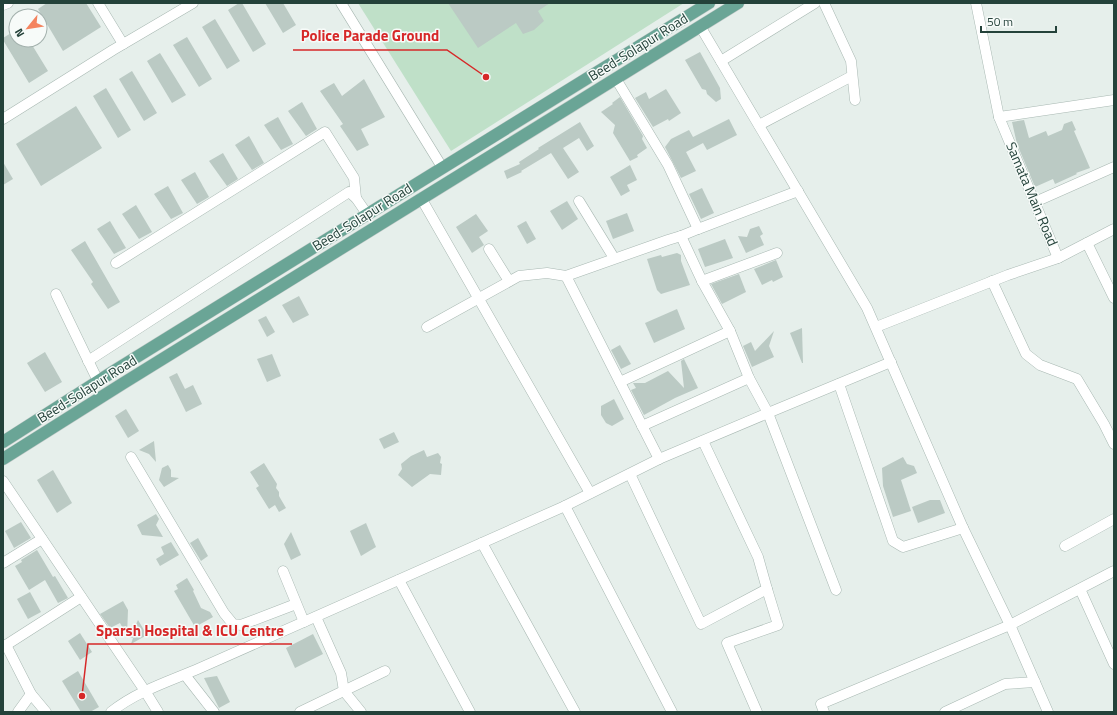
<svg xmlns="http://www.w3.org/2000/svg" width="1117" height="715" viewBox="0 0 1117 715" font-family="'Titillium Web',sans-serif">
  <rect width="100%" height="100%" fill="#e6efeb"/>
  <path fill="#bfe0c8" d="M358,3H684L451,151Z"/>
  <g fill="#bbcac4">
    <path d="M47,3H86L101,27L63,51L38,9Z"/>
    <path d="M239,3H242L266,44L253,52L228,10Z"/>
    <path d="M265,3H283L296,25L283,33Z"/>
    <path d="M448,3H550L538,11L544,21L534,30L523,34L516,23L478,48Z"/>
    <path d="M215,19L240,61L227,69L202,27Z"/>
    <path d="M16,30V40H29L48,71L29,83L3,40V38Z"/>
    <path d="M187,37L212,79L199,87L173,45Z"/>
    <path d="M700,52L720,88L721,99L716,102L707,94L706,90L702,89L685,60Z"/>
    <path d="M160,53L186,95L172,103L147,61Z"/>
    <path d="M132,71L157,113L144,121L119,79Z"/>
    <path d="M364,79L385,117L361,129L369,145L357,151L340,126L343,124L320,91L334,83L342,96Z"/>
    <path d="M106,88L131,130L118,138L93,96Z"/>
    <path d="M666,89L681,113L669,121L668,119L653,127L635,98L646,92L649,99Z"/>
    <path d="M620,97L643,136L642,139L647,148L637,155L638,157L630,161L613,133L615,125L601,112L613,104L612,103Z"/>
    <path d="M302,102L317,129L306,136L288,111Z"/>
    <path d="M76,106L102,148L41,186L16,144Z"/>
    <path d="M278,117L293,144L281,150L264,125Z"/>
    <path d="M729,119L737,135L707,150L703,143L686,152L696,171L681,178L665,147L671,139L689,130L693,137Z"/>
    <path d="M1024,120L1029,138L1046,131L1048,136L1062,130L1064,124L1072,121L1076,130L1074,131L1090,168L1076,173L1077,174L1055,184L1053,179L1035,187L1017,144L1012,122Z"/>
    <path d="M580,122L594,146L587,151L579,138L563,148L579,172L568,179L551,153L521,171L522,172L507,179L504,171L520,164L519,162L539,149L538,148Z"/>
    <path d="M249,136L264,163L252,170L235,145Z"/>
    <path d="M223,153L238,179L227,186L209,161Z"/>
    <path d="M3,162L13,179L3,185Z"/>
    <path d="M630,165L637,180L627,185L630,191L621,196L610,177Z"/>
    <path d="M195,172L209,197L197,204L181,180Z"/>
    <path d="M168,186L183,213L171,219L154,194Z"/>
    <path d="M702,188L714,213L701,219L689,194Z"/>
    <path d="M567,201L578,219L562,230L550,211Z"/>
    <path d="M136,205L152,232L139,239L122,214Z"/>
    <path d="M627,213L634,231L613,239L606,221Z"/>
    <path d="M476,214L488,231L479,237L484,245L472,253L456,227Z"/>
    <path d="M110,221L126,248L114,254L97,229Z"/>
    <path d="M526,221L536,239L527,244L517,226Z"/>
    <path d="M759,226L763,234L760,236L764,245L746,253L738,236L747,237L750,229Z"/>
    <path d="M725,239L733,258L705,267L698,249Z"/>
    <path d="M85,241L120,302L108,309L91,284L93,282L71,250Z"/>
    <path d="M677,253L681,255V261L690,285L661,294L657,290L647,259L661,255L662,257Z"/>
    <path d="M776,260L783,277L773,282L772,280L762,285L754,269Z"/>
    <path d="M739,274L746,292L722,304L711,284Z"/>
    <path d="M299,296L309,315L293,323L282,305Z"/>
    <path d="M677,309L685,329L654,343L645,323Z"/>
    <path d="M266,316L275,332L267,337L258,320Z"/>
    <path d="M802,328L803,363H802L790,333Z"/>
    <path d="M774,331L769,346L774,357L752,367L743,346L751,342L755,351Z"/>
    <path d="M620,345L631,364L621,369L611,350Z"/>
    <path d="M45,352L62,382L45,392L27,363Z"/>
    <path d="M272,354L281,376L267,382L257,359Z"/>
    <path d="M684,359L698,388L675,398L644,415L631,390L636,388L633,383H645L668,371L684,388L681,361Z"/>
    <path d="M177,373L185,389L193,385L202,404L186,412L169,377Z"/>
    <path d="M614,399L624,419L612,426L606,423L601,415V406Z"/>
    <path d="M126,409L139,431L128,438L115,416Z"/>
    <path d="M394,432L399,442L384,449L379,439Z"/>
    <path d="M154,441L156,462L149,454L139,450Z"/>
    <path d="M424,450L427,457L438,453L441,457L440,463L442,464L441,475L430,474L412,487L398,475L402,469L401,464L411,456Z"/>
    <path d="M903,457L907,464L914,466L917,473L901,480L911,511L893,517L883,486L882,468Z"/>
    <path d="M264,463L277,484L276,488L279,492V496L286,508L279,512L275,505L269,509L256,488L259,486L250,472Z"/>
    <path d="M168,465L171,470V477L179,478L164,487L159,480L162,468Z"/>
    <path d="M53,470L72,503L57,513L37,480Z"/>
    <path d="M930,500H940L945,513L918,523L912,507Z"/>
    <path d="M156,514L159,519L156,525L163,537L142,535L137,525Z"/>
    <path d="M21,522L31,538L14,548L5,531Z"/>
    <path d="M366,523L376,547L361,556L350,531Z"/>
    <path d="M291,532L301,555L291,560L284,544Z"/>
    <path d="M198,538L208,556L201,561L190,543Z"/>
    <path d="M171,542L179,555L160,566L156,559L164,554L161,547Z"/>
    <path d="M37,550L53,577L55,576L68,598L58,603L45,580L29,590L15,566L22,562L21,560Z"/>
    <path d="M187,578L194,590L193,591L201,608L210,612L213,617L195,627L174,591L178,589L176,585Z"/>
    <path d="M30,592L41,612L28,619L17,599Z"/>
    <path d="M123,601L128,610L127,636L120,623L110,628L100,614Z"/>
    <path d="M138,620L147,635L131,644L133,638L130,637Z"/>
    <path d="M80,633L92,652L80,660L68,641Z"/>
    <path d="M313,634L323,654L295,668L286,648Z"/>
    <path d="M78,671L99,707L90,712H81L62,681Z"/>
    <path d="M217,676L230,702L219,708L204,678Z"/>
  </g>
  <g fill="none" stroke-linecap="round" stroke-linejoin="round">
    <g stroke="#a8b8b2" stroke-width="11">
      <g id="minor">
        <path d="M98,3L123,44"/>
        <path d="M341,3L442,167"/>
        <path d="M824,3L851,61L855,100"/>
        <path d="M976,3L999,117L1058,258L1114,229"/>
        <path d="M3,5L8,3"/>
        <path d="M700,26L867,308L963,528L1010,625L1048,712"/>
        <path d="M721,61L815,3"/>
        <path d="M616,79L668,165L698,229"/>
        <path d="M999,117L1114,100"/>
        <path d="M3,119L113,50L193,3"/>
        <path d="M759,125L852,76"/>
        <path d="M421,198L590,493"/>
        <path d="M579,201L614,258"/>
        <path d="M1035,202L1114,167"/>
        <path d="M681,236L702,281L730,331L749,378L768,413L836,590"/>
        <path d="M1087,243L1114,298"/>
        <path d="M489,249L509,281"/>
        <path d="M116,263L325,132L354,178L356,198"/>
        <path d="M566,276L659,459"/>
        <path d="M702,281L777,253"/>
        <path d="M992,281L1026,354L1040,365L1077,379L1104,424L1114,444"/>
        <path d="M56,294L98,381"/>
        <path d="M427,327L519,276L547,273L566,276L668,240L681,236L698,229L798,191"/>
        <path d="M876,327L1008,275L1058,258"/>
        <path d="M88,361L349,192L356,198L367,214"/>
        <path d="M620,382L730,331"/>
        <path d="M839,384L893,541L903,547L963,528"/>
        <path d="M642,426L749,378"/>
        <path d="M131,457L224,613L233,624L241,625L296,604"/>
        <path d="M630,474L701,624L767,589L758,557L703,441"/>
        <path d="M3,481L145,691L158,712"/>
        <path d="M565,506L672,712"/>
        <path d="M482,543L575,712"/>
        <path d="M1065,546L1114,519"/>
        <path d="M3,563L42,539"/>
        <path d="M283,571L304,622"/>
        <path d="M399,580L470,712"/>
        <path d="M1080,589L1114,664"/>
        <path d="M316,617L341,673L344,691L361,712"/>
        <path d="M6,645L31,694L46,712"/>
        <path d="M3,647L81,597"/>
        <path d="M185,675L214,712"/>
        <path d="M18,712L31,694"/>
        <path d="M111,712C137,691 170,681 200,668L565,506L659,459L768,413L891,362"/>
        <path d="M300,712L385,671"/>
        <path d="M757,712L727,643L778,625L767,589"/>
        <path d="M824,712L821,704L1010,625L1114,571"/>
        <path d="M945,712L1005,684L1035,682"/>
      </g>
    </g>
    <g stroke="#c2cac8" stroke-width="13">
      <g id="major">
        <path d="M3,442L114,371L709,3"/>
        <path d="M3,459L122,384L738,3"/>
      </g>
    </g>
    <use href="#minor" stroke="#fff" stroke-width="10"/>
    <use href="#major" stroke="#6aa596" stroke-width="12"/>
  </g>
  <g text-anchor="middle" stroke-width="3" stroke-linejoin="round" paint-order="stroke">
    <g font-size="14" fill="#24423a" stroke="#f7fbf9">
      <text transform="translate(638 47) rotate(-32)" y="5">Beed-Solapur Road</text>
      <text transform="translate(1032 194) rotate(67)" y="5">Samata Main Road</text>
      <text transform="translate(362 217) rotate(-32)" y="5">Beed-Solapur Road</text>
      <text transform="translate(87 389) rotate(-32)" y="5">Beed-Solapur Road</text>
    </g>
  </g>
  <path fill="none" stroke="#d62828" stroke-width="1.5" d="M486 77L447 50H293M82 696L88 644H292"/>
  <g fill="#d62828" stroke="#f7fbf9" stroke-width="1.5">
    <circle cx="486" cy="77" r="4"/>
    <circle cx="82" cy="696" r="4"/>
  </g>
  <g font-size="15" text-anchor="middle" font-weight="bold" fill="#d62828" stroke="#f7fbf9" stroke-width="3" stroke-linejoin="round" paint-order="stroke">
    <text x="370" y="41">Police Parade Ground</text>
    <text x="190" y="636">Sparsh Hospital &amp; ICU Centre</text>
  </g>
  <rect width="1117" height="715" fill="none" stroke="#24423a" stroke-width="8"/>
  <g transform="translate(28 28) rotate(240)"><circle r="19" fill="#f7fbf9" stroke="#a3b1ad"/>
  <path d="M0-3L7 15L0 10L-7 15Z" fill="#f4845f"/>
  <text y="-6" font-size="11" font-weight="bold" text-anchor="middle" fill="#24423a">N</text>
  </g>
  <path d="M981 26v6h75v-6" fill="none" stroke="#24423a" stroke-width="2"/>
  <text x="987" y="26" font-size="12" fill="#24423a" stroke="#f7fbf9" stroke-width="3" paint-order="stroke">50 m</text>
</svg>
